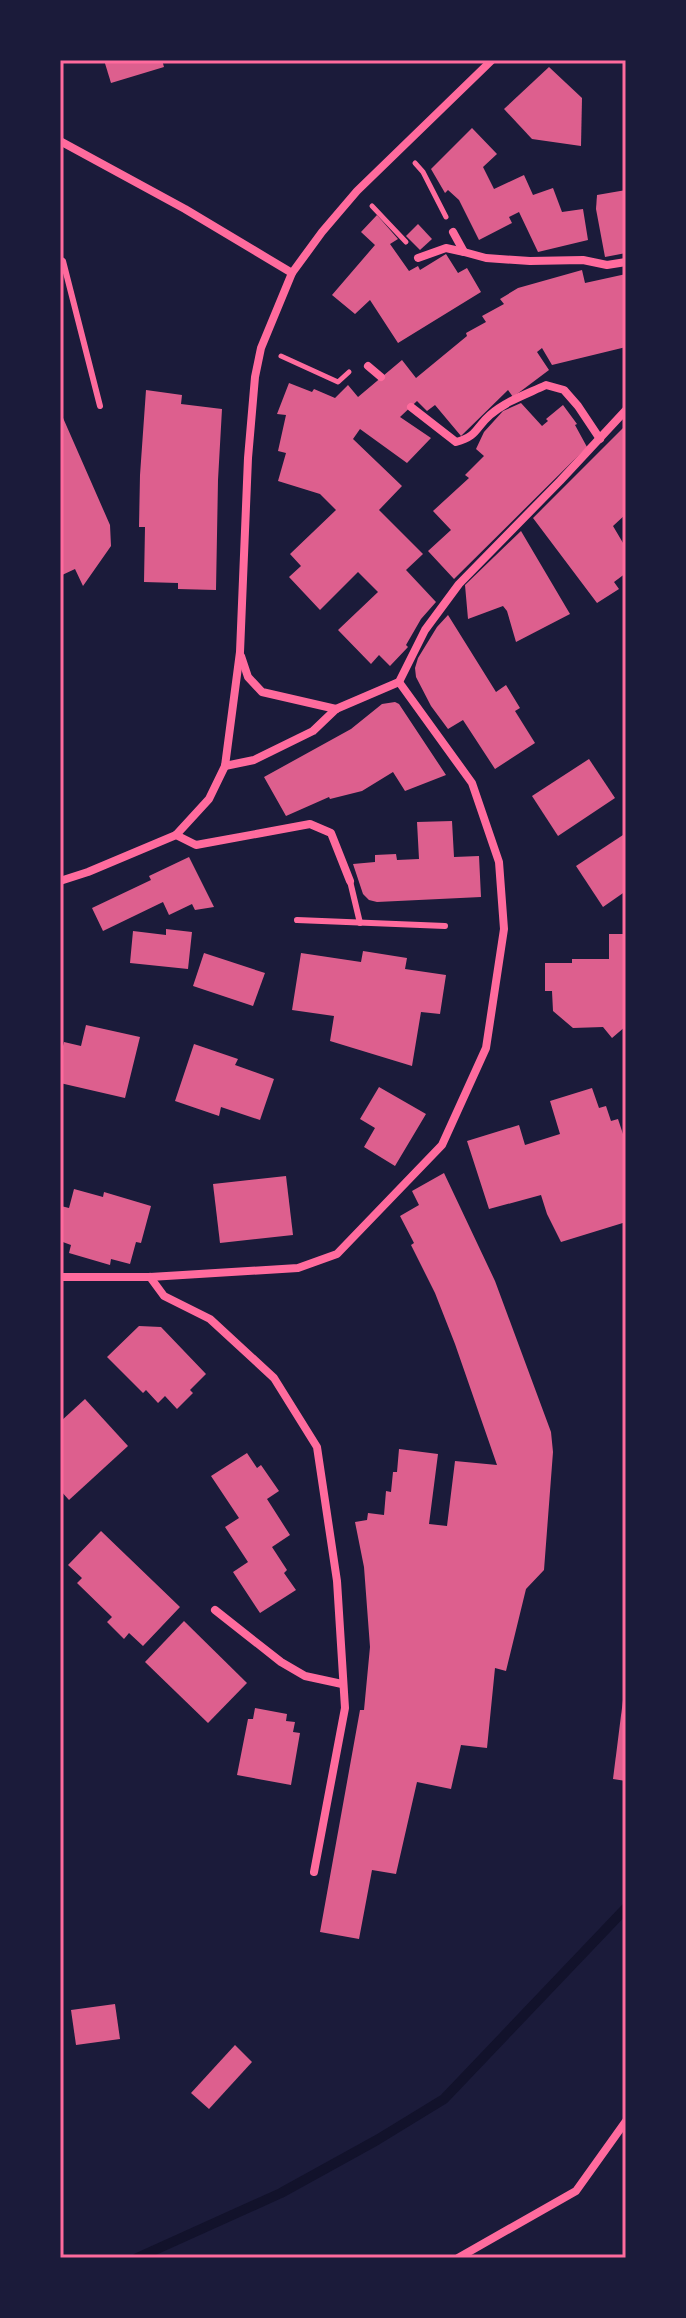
<svg xmlns="http://www.w3.org/2000/svg" width="686" height="2318" viewBox="0 0 686 2318" font-family="Rubik,sans-serif">
  <rect width="100%" height="100%" fill="#1b1b3a"/>
  <g fill="none" stroke-linecap="round" stroke-linejoin="round">
    <path stroke="#12122b" stroke-width="10" d="M137,2258L281,2193L377,2140L444,2099L626,1908"/>
  </g>
  <g fill="#dd5f8e">
    <path d="M104,60H162L164,67L111,83Z"/>
    <path d="M549,67L582,98L581,146L532,139L504,109Z"/>
    <path d="M472,128L497,154L483,167L494,189L524,175L533,195L553,188L562,212L583,209L588,240L538,252L519,212L509,217L512,223L479,240L459,200L448,190L445,193L431,169Z"/>
    <path d="M626,190V253L605,257L596,209L597,195Z"/>
    <path d="M377,215L398,239L390,244L409,271L418,266L420,270L446,254L458,273L467,268L481,292L398,343L370,300L355,314L332,295L375,245L361,232Z"/>
    <path d="M418,224L432,239L420,250L406,236Z"/>
    <path d="M582,270L585,283L626,274V347L552,365L542,348L537,352L549,370L513,397L508,390L461,436L435,405L427,411L417,401L400,417L431,438L407,463L360,429L353,439L402,486L379,510L423,554L406,570L436,602L421,619L406,645L408,647L390,666L379,655L371,664L338,630L378,592L358,572L320,610L289,577L301,566L290,554L336,510L320,494L278,481L286,453L278,451L286,415L277,414L289,383L312,392L314,389L335,398L348,385L358,397L402,360L416,378L467,336L466,333L486,322L482,316L504,304L500,299L518,288Z"/>
    <path d="M146,390L182,395L181,404L222,409L218,480L216,590L178,589V583L144,582L145,527H139L140,475Z"/>
    <path d="M521,403L542,426L548,421L546,419L563,405L577,424L575,425L587,447L454,579L428,551L451,530L433,511L469,478L465,475L484,456L476,449L484,432L503,411Z"/>
    <path d="M60,411L110,525L111,546L83,586L75,569L60,576Z"/>
    <path d="M626,425V514L613,526L626,548V573L614,582L619,589L597,603L533,518Z"/>
    <path d="M521,531L570,614L516,642L507,611L503,606L468,619L465,585Z"/>
    <path d="M448,615L496,692L506,685L520,708L515,711L535,743L495,769L463,720L448,729L431,706L416,677L415,668L418,658L437,627Z"/>
    <path d="M395,702L399,704L446,775L405,791L393,772L362,791L330,799L329,797L286,816L264,777L351,729L382,704Z"/>
    <path d="M589,759L615,798L558,836L532,796Z"/>
    <path d="M452,821L454,857L479,856L481,897L377,902L369,900L363,894L353,864L375,862V855L396,854L397,860L419,859L417,822Z"/>
    <path d="M626,833V891L603,907L576,866Z"/>
    <path d="M189,857L214,907L195,910L192,904L169,915L163,902L103,931L92,908L151,880L149,876Z"/>
    <path d="M166,929L192,932L188,969L130,963L133,931L166,935Z"/>
    <path d="M609,934H626V1026L612,1038L603,1027L573,1028L553,1011L552,991H545V963H572V959H609Z"/>
    <path d="M363,951L407,958L405,969L446,975L440,1014L421,1012L412,1066L330,1041L334,1016L292,1010L301,953L361,962Z"/>
    <path d="M204,953L265,973L253,1006L193,986Z"/>
    <path d="M86,1025L140,1037L125,1098L60,1083V1058L64,1042L81,1046Z"/>
    <path d="M194,1044L238,1059L235,1065L274,1079L260,1120L221,1107L219,1116L175,1101Z"/>
    <path d="M379,1087L426,1114L395,1166L364,1147L375,1128L360,1119Z"/>
    <path d="M592,1088L599,1108L606,1106L611,1121L618,1119L626,1143V1222L561,1242L547,1214L541,1195L489,1209L467,1141L519,1125L525,1145L560,1134L550,1101Z"/>
    <path d="M444,1173L495,1281L551,1432L553,1452L544,1570L526,1589L506,1671L495,1668L487,1748L461,1745L451,1789L417,1782L396,1874L372,1870L359,1939L320,1932L360,1710H364L370,1647L364,1567L355,1522L367,1520L368,1513L384,1515L386,1491L391,1492L393,1472H397L399,1449L438,1454L429,1524L447,1526L455,1461L497,1465L455,1344L435,1293L411,1245L414,1243L400,1216L419,1205L412,1191Z"/>
    <path d="M286,1176L293,1235L220,1243L213,1184Z"/>
    <path d="M74,1189L103,1197L104,1192L151,1206L141,1243L136,1242L130,1264L111,1259L110,1265L69,1253L71,1245L60,1241V1210L61,1206L69,1208Z"/>
    <path d="M139,1326L161,1327L206,1374L190,1390L193,1393L177,1409L165,1396L158,1403L146,1390L143,1393L107,1357Z"/>
    <path d="M85,1399L128,1446L69,1500L60,1490V1422Z"/>
    <path d="M247,1453L257,1468L261,1465L279,1491L267,1499L290,1535L272,1547L287,1570L284,1573L296,1590L260,1613L233,1572L248,1562L225,1527L239,1518L211,1476Z"/>
    <path d="M101,1531L180,1607L143,1646L129,1633L124,1639L107,1622L112,1617L77,1583L82,1578L68,1565Z"/>
    <path d="M184,1621L247,1683L208,1723L145,1662Z"/>
    <path d="M624,1692H626V1781L613,1779Z"/>
    <path d="M255,1708L287,1714L286,1721L295,1722L293,1732L300,1733L291,1785L237,1775L248,1719H253Z"/>
    <path d="M115,2004L120,2039L76,2045L71,2010Z"/>
    <path d="M235,2045L252,2062L209,2109L191,2093Z"/>
  </g>
  <g fill="none" stroke-linecap="round" stroke-linejoin="round">
    <g stroke="#ff6b9d" stroke-width="5">
      <path d="M415,163L423,172L446,217"/>
      <path d="M372,206L406,242"/>
      <path d="M281,356L338,382L349,372"/>
    </g>
    <g stroke="#ff6b9d" stroke-width="6">
      <path d="M60,259L63,261L100,406"/>
      <path d="M350,881L360,923"/>
      <path d="M297,920L445,926"/>
    </g>
    <g stroke="#ff6b9d" stroke-width="8">
      <path d="M60,141L185,209L292,273L322,232L357,191L492,60"/>
      <path d="M453,232L464,252L486,258L530,261L583,260L607,265L626,262"/>
      <path d="M418,258L446,248L464,252"/>
      <path d="M368,366L381,377"/>
      <path d="M411,407L456,442C478,436 475,428 490,415C506,401 527,394 546,385L564,390L578,406L600,439"/>
      <path d="M241,656L248,677L262,692L336,709"/>
      <path d="M225,766L254,760L313,731L336,709L399,682L425,630L459,584L560,481L626,410"/>
      <path d="M176,835L196,845L310,824L331,833L350,881"/>
      <path d="M60,881L88,872L176,835L209,799L225,766L240,652L248,458L255,377L261,348L292,273"/>
      <path d="M60,1277H150L298,1268L337,1254L442,1145L486,1048L504,929L499,862L472,783L399,682"/>
      <path d="M150,1277L164,1296L210,1319L274,1378L317,1447L337,1581L345,1708L314,1872"/>
      <path d="M215,1610L281,1662L305,1676L342,1684"/>
      <path d="M458,2258L576,2191L626,2121"/>
    </g>
  </g>
  <rect width="686" height="2318" fill="none" stroke="#1b1b3a" stroke-width="124"/>
  <rect x="62" y="62" width="562" height="2194" fill="none" stroke="#ff6b9d" stroke-width="3"/>
</svg>
